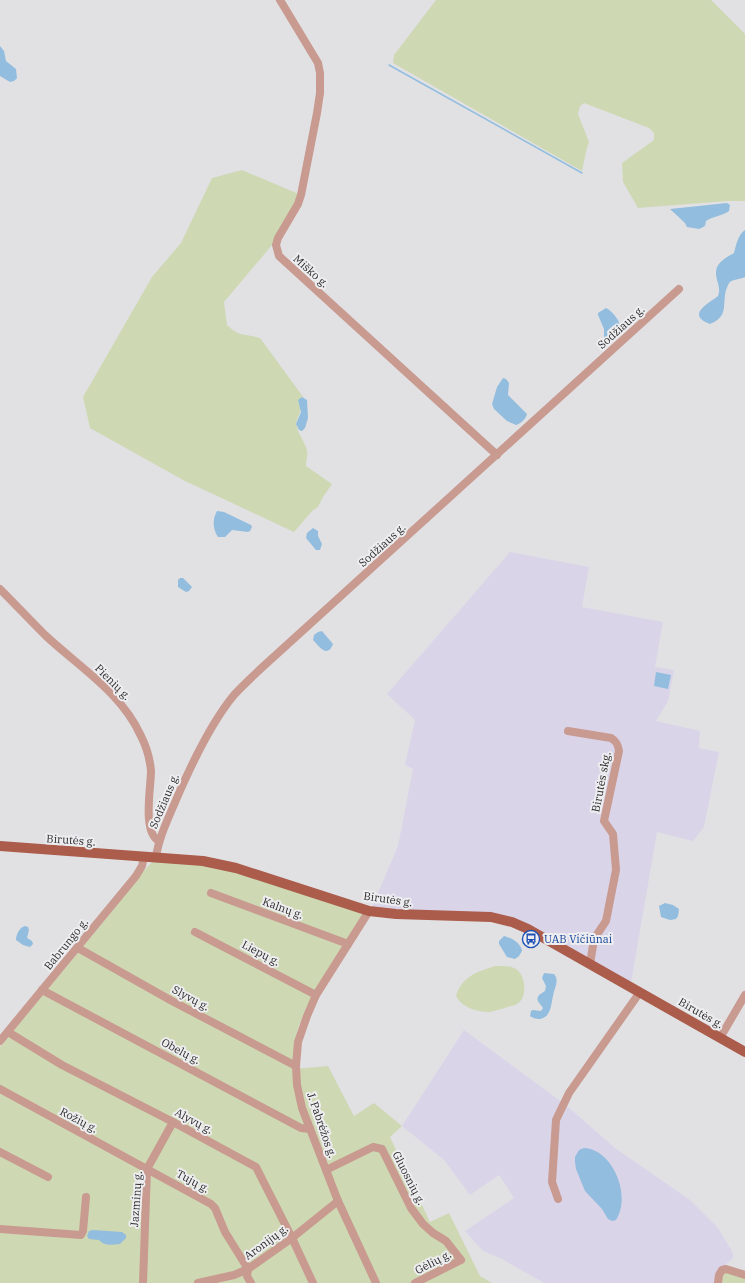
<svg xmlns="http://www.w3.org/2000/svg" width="745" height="1283" viewBox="0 0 745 1283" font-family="'IBM Plex Serif',serif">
  <rect width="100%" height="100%" fill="#e1e1e4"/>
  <g fill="#dad4e9">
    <path d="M510,552L589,567L582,607L663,622L655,667L674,670L668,701L656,721L700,731L699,748L719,752L704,827L693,841L657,832L631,983L533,926L508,916L381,909L372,907L398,846L413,769L405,765L415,720L387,694Z"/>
    <path d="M464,1030L567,1106L615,1148L690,1200L718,1228L733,1253V1258L723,1267L715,1283H544L502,1259L483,1251L465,1231L514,1198L499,1175L470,1195L444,1160L402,1126Z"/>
  </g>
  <g fill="#ced8b3">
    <path d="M436,0H711L745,34V201H727L638,208L623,182L622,163L654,140V133L649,128L584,103L580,106L578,114L589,142L586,152L582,171L393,63L394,55Z"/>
    <path d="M242,170L301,195L278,238L224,302L227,325C241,338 244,333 260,338L304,398L302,397L298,402C305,414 294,416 297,427C298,434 305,442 307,450C308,455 306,461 306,466L332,484L323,497L318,507L312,511L294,532L183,480L90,428L83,397L152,277L181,243L212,178Z"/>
    <path d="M154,860L198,864L230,870L363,914L306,1008L298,1028L294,1045V1069L328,1066L354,1116L374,1103L402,1126L390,1137L430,1222L449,1213L480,1276L492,1283H0V1047L109,915L141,874Z"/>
    <path d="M495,966C502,966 510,965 516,969C526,975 528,998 517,1004C514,1006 509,1006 505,1008C500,1009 495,1011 490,1012C477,1012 462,1008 456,996C462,976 477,972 495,966Z"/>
    <path d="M718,1273H745V1283H715Z"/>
  </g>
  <g fill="#92bdde">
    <path d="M0,46L4,51L6,61L16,69L17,78L14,81L10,82L0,76Z"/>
    <path d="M727,203L730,205L729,211C722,216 714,216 706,221L705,226L699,229L687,227L685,223L670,209Z"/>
    <path d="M745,230V277C741,279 734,279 730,282C728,284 727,288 726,290C722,306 729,316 710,324C685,315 709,303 718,296C720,290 719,289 718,283C712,266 720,261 734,253C736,245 738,235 745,230Z"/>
    <path d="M606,308C611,310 622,322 620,329C618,334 611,337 607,339H604V329L598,315V313Z"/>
    <path d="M503,378L506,379L509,383L508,395L527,414C526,419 520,424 516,425L507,421L494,409L492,404L497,387Z"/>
    <path d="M302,397L307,400L308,418L305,428L302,431L299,430L296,424L301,412L298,400Z"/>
    <path d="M217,511L224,512L251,525L252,527L250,531L248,532L232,530L225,537H218C213,530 212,519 217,511Z"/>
    <path d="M313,528L318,531V536L322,544L320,550H316L306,538L307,533Z"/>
    <path d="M180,578H183L192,587L189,591L186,592L178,587V580Z"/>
    <path d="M322,631L333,644C327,659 319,646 313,640L314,635L318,632Z"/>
    <path d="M656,672L671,675L668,689L654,686Z"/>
    <path d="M665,903L673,905L679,909L678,916L676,919L670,920L661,917L659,906Z"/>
    <path d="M25,926L28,927L29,930L27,938L32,941L33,944L30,947L23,945L16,940C16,934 20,927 25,926Z"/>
    <path d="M504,936C512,938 521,943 522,951L519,956L515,959L507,957L499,944V941Z"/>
    <path d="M544,973L554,974L556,977C558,984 554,989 553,996C551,1005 551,1018 539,1019C535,1019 533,1018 530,1016L531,1011L533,1010L541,1011L543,1008C540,1003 535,1001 539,995L545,991L546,986L542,978Z"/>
    <path d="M584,1148C613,1149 632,1197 616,1220L612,1221L608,1219L602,1209L585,1191L576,1169L575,1162V1157L579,1150Z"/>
    <path d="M93,1230L122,1232L126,1235V1238L120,1244C112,1245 104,1246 99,1240L89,1239L87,1236L89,1231Z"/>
  </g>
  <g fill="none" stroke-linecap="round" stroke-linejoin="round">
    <path stroke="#92bdde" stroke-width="1.5" d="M389,65L582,173"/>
    <g stroke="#c89a90" stroke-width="8">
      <path d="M280,0L318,63L320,73V93L317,113L301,195L298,204L278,238L276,245L279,256L497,455"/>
      <path d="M0,589C15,604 30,620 45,635C79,667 121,692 141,736C146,746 150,759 151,771C151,787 142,833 159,841"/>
      <path d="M568,731L611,738C616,741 618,744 619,751L604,821L613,834L616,870L606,921L594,939L590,964"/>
      <path d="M156,857C159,837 168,819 176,800C191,765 210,724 234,695C244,684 256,673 267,663L679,289"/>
      <path d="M211,893L348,944"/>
      <path d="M369,911L316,995L307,1016L298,1042L296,1066L297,1085L302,1108L338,1201L376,1283"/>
      <path d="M195,932L316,995"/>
      <path d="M78,948L172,1001L296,1066"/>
      <path d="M42,990L301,1128L310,1129"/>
      <path d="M8,1032L62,1065L173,1122L256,1167L292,1238L313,1283"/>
      <path d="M720,1038L745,995"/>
      <path d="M0,1041L136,876L142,866L144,857"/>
      <path d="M0,1089L211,1204L215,1208L225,1232L248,1269L247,1276L251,1283"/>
      <path d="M0,1152L48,1177"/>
      <path d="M326,1170L373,1147L382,1149L411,1208L423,1224L433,1233L446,1241L461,1260L415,1283"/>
      <path d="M558,1199L552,1182L556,1120L569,1093L640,992"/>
      <path d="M0,1229L81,1235L83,1231L86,1197"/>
      <path d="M143,1283L147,1169L173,1122"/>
      <path d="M198,1283L234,1275L248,1269L292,1238L338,1201"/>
      <path d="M718,1283L719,1275L722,1270L726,1269L745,1275"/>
    </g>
    <path stroke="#ab5c4b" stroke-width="10" d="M0,846L203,861L236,868L369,911L396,914L491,917L512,922L528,929L745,1052"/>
  </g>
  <defs>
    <g id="bus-ring" transform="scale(0.9)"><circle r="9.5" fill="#eeeef1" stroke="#1a4fb4" stroke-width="1.5"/><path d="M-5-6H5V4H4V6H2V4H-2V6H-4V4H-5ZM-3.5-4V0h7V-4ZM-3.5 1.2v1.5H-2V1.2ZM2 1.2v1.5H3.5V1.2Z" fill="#1a4fb4"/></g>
  </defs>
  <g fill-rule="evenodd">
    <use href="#bus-ring" x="531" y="939"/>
  </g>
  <g text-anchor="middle" stroke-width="4" stroke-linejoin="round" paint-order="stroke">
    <g font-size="11" fill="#2c2c2d" stroke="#eeeef1">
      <text transform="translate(311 271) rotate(42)" y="4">Miško g.</text>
      <text transform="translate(621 327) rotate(-42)" y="4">Sodžiaus g.</text>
      <text transform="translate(382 545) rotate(-42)" y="4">Sodžiaus g.</text>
      <text transform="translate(113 682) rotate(45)" y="4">Pienių g.</text>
      <text transform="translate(601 782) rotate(-79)" y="4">Birutės skg.</text>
      <text transform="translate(164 801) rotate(-67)" y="4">Sodžiaus g.</text>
      <text transform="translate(71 840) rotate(4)" y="4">Birutės g.</text>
      <text transform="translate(388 899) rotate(8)" y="4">Birutės g.</text>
      <text transform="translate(283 908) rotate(20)" y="4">Kalnų g.</text>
      <text transform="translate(66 944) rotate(-51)" y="4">Babrungo g.</text>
      <text transform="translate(261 953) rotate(28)" y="4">Liepų g.</text>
      <text transform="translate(191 998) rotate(28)" y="4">Slyvų g.</text>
      <text transform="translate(701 1013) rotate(30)" y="4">Birutės g.</text>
      <text transform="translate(181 1051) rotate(28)" y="4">Obelų g.</text>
      <text transform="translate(79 1120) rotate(28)" y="4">Rožių g.</text>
      <text transform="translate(194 1121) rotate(28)" y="4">Alyvų g.</text>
      <text transform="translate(322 1125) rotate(71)" y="4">J. Pabrėžos g.</text>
      <text transform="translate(409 1178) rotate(63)" y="4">Gluosnių g.</text>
      <text transform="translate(193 1181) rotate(29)" y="4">Tujų g.</text>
      <text transform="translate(136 1199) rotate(-86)" y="4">Jazminų g.</text>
      <text transform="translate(266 1242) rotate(-36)" y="4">Aronijų g.</text>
      <text transform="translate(433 1262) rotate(-27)" y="4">Gėlių g.</text>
    </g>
    <g font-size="11" fill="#164399" stroke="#eeeef1" text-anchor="start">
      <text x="544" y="943">UAB Vičiūnai</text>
    </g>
  </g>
</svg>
